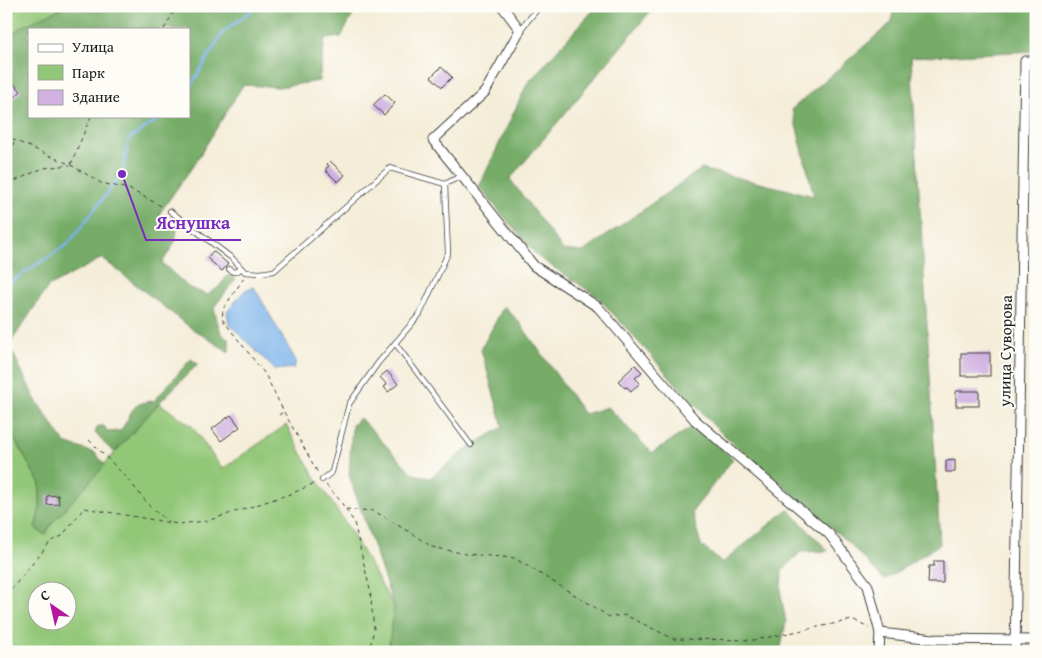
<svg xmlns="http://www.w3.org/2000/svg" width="1042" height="658" viewBox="0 0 1042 658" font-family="'Gentium Book Plus',serif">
  <rect width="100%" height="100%" fill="#fdfcf7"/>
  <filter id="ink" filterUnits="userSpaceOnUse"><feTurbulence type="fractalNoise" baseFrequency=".02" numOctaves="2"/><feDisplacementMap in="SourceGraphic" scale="10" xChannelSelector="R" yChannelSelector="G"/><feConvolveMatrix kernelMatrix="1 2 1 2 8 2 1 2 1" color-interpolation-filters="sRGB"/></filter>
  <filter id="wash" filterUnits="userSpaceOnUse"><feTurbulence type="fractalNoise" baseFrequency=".0096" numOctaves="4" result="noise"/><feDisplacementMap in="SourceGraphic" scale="20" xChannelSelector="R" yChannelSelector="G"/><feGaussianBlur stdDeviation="1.12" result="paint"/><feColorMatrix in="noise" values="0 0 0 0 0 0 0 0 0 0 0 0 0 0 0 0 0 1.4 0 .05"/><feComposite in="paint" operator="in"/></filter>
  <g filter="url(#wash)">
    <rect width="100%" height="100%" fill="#f4edd8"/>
    <g fill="#93c778" stroke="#58724a" fill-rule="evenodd">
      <path d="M6,6H113L29,29L6,135Z"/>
      <path d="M159,403L192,426L222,469L286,425L315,477L350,530L394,607L388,652H6V424L40,484V508L35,528L45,535L53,522ZM38,590H68V620H38Z"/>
    </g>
    <g fill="#76ac68" stroke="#496442" fill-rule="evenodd">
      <path d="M66,6H366L355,11L341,37L325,39L319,81L279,87L243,85L195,163L159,214L177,230L175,242L162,263L188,287L207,295L219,287L228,275L236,279L214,307C217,319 218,334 229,340V352L191,328L102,258L48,287L9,345L35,399L65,443L95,453L105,465L53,522L45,535L35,528L40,508V484L6,424V40L23,26ZM29,29H189V116H29Z"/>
      <path d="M597,6H655L510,179L563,250L583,252L701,169L814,196L792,109L892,22L893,6H1036V51L911,57L940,544L884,580L851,545L716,428L597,296L538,257L479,187L527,84Z"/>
      <path d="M504,306L519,322L584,414L608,407L652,453L695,425L733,459L692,512L701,545L722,563L788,509L828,551L801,552L782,571L781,596L786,622L780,652H438V650L436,652H388L394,607L349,475L352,425L360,418L413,474L430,478L468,448L503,427L481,349Z"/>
      <path d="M191,359L198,364L159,403L115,452C106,447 102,439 95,433L98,426H104L108,432L120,431C134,414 127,403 154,401Z"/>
    </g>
    <path fill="#7bb3eb" stroke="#4c6884" d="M254,287L296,361L294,368L275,370L229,324L227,312L245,290Z"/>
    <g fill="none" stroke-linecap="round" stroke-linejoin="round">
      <g stroke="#7bb3eb" stroke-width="2.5">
        <path d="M189,89L223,32L258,6"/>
        <path d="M6,285L68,244L122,174L129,139L163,116"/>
      </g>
    </g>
    <g id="blocks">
      <g fill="#d0b1e1">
        <path d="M441,67L452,77L442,87L431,77Z"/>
        <path d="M14,84L21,91L7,105L6,91Z"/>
        <path d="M385,94L395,103L384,115L373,105Z"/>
        <path d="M330,161L345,175L338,182L326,171V168L329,166L327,164Z"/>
        <path d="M213,251L228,264L222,271L207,258Z"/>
        <rect x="961" y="353" width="29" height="23"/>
        <path d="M635,365L642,372L635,378L640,383L631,391L627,387L625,388L618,381Z"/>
        <path d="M387,371L398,384L388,392L384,387L387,385L380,377Z"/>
        <rect x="956" y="391" width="23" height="15"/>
        <path d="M231,415L240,427L221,441L212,429Z"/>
        <path d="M955,460V472H946V461Z"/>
        <path d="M58,495L59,504L47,505V496Z"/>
        <path d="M934,561H943V583H928L929,566H934Z"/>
      </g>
    </g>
  </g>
  <g filter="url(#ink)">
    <use href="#blocks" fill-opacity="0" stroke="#3c3b38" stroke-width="1"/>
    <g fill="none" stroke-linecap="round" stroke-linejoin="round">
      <g stroke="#3c3b38" stroke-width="6">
        <g id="service">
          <path d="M6,13L13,6"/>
          <path d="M520,30L540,6"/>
          <path d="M170,211L233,259L245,272L260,273L274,271L390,168L445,184L461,176"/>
          <path d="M229,269L233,272L238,271L241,268"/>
          <path d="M395,343L471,445"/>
          <path d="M322,480L332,472L349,404L378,363L420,314L448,253L445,184"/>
        </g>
      </g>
      <g stroke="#3c3b38" stroke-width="11">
        <g id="minor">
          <path d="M502,6L520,30L485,92L433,140L534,266L598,307L695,420L829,534L868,586L880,633L879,652"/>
          <path d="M880,633L934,639L1036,640"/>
          <path d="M1015,652L1025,61H1036"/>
        </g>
      </g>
      <g stroke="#3c3b38" stroke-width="1" stroke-dasharray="4 4" stroke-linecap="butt">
        <path d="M164,29L177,6"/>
        <path d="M6,134L14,140L71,165L101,183L129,189L163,207"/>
        <path d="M71,164L91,116"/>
        <path d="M8,184L43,168L70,165"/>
        <path d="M6,185L14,140"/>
        <path d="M244,278L223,309L222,319L265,374L284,412L318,473"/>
        <path d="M279,415L283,412"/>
        <path d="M89,440L127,478L152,509L170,522"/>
        <path d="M326,485L339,499L354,522L370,590L374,629L369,652"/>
        <path d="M346,509L374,511L411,533L432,547L466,554L514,558L593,606L609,617L625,615L674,639L755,640L852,620L869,628"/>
        <path d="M6,596L51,541L62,536L84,508L178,524L207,521L293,493L317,482"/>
      </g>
      <use href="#service" stroke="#fff" stroke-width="4.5"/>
      <use href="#minor" stroke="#fff" stroke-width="9"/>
    </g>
  </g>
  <g text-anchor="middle" stroke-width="4" stroke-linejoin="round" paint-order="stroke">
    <g font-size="16" fill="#1c1c1c" stroke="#fdfcf7">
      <text transform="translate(1005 351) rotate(-89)" y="6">улица Суворова</text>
    </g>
  </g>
  <path fill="none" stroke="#7b2cbf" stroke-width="2" d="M122 174L146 240H241"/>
  <circle fill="#7b2cbf" stroke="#fdfcf7" stroke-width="2" cx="122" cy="174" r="5"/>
  <g font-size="18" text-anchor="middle" font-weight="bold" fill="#7b2cbf" stroke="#fdfcf7" stroke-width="4" stroke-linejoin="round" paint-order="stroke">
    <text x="193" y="229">Яснушка</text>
  </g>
  <rect width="1042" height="658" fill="none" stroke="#fdfcf7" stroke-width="25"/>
  <rect x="28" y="28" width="162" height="90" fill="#fdfcf7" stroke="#a3a29f"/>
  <rect x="38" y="44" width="25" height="8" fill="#ffffff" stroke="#a3a29f"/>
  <text x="72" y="52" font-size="15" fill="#1c1c1c">Улица</text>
  <rect x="38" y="65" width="25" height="15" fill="#93c778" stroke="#a3a29f"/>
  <text x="72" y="78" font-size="15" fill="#1c1c1c">Парк</text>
  <rect x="38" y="90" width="25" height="15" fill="#d0b1e1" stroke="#a3a29f"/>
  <text x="72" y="102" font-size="15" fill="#1c1c1c">Здание</text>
  <g transform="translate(52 606) rotate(326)"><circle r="24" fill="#fdfcf7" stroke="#a3a29f"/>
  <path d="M0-4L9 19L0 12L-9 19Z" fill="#b5179e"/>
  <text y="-8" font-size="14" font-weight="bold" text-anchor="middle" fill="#1c1c1c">С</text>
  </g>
</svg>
